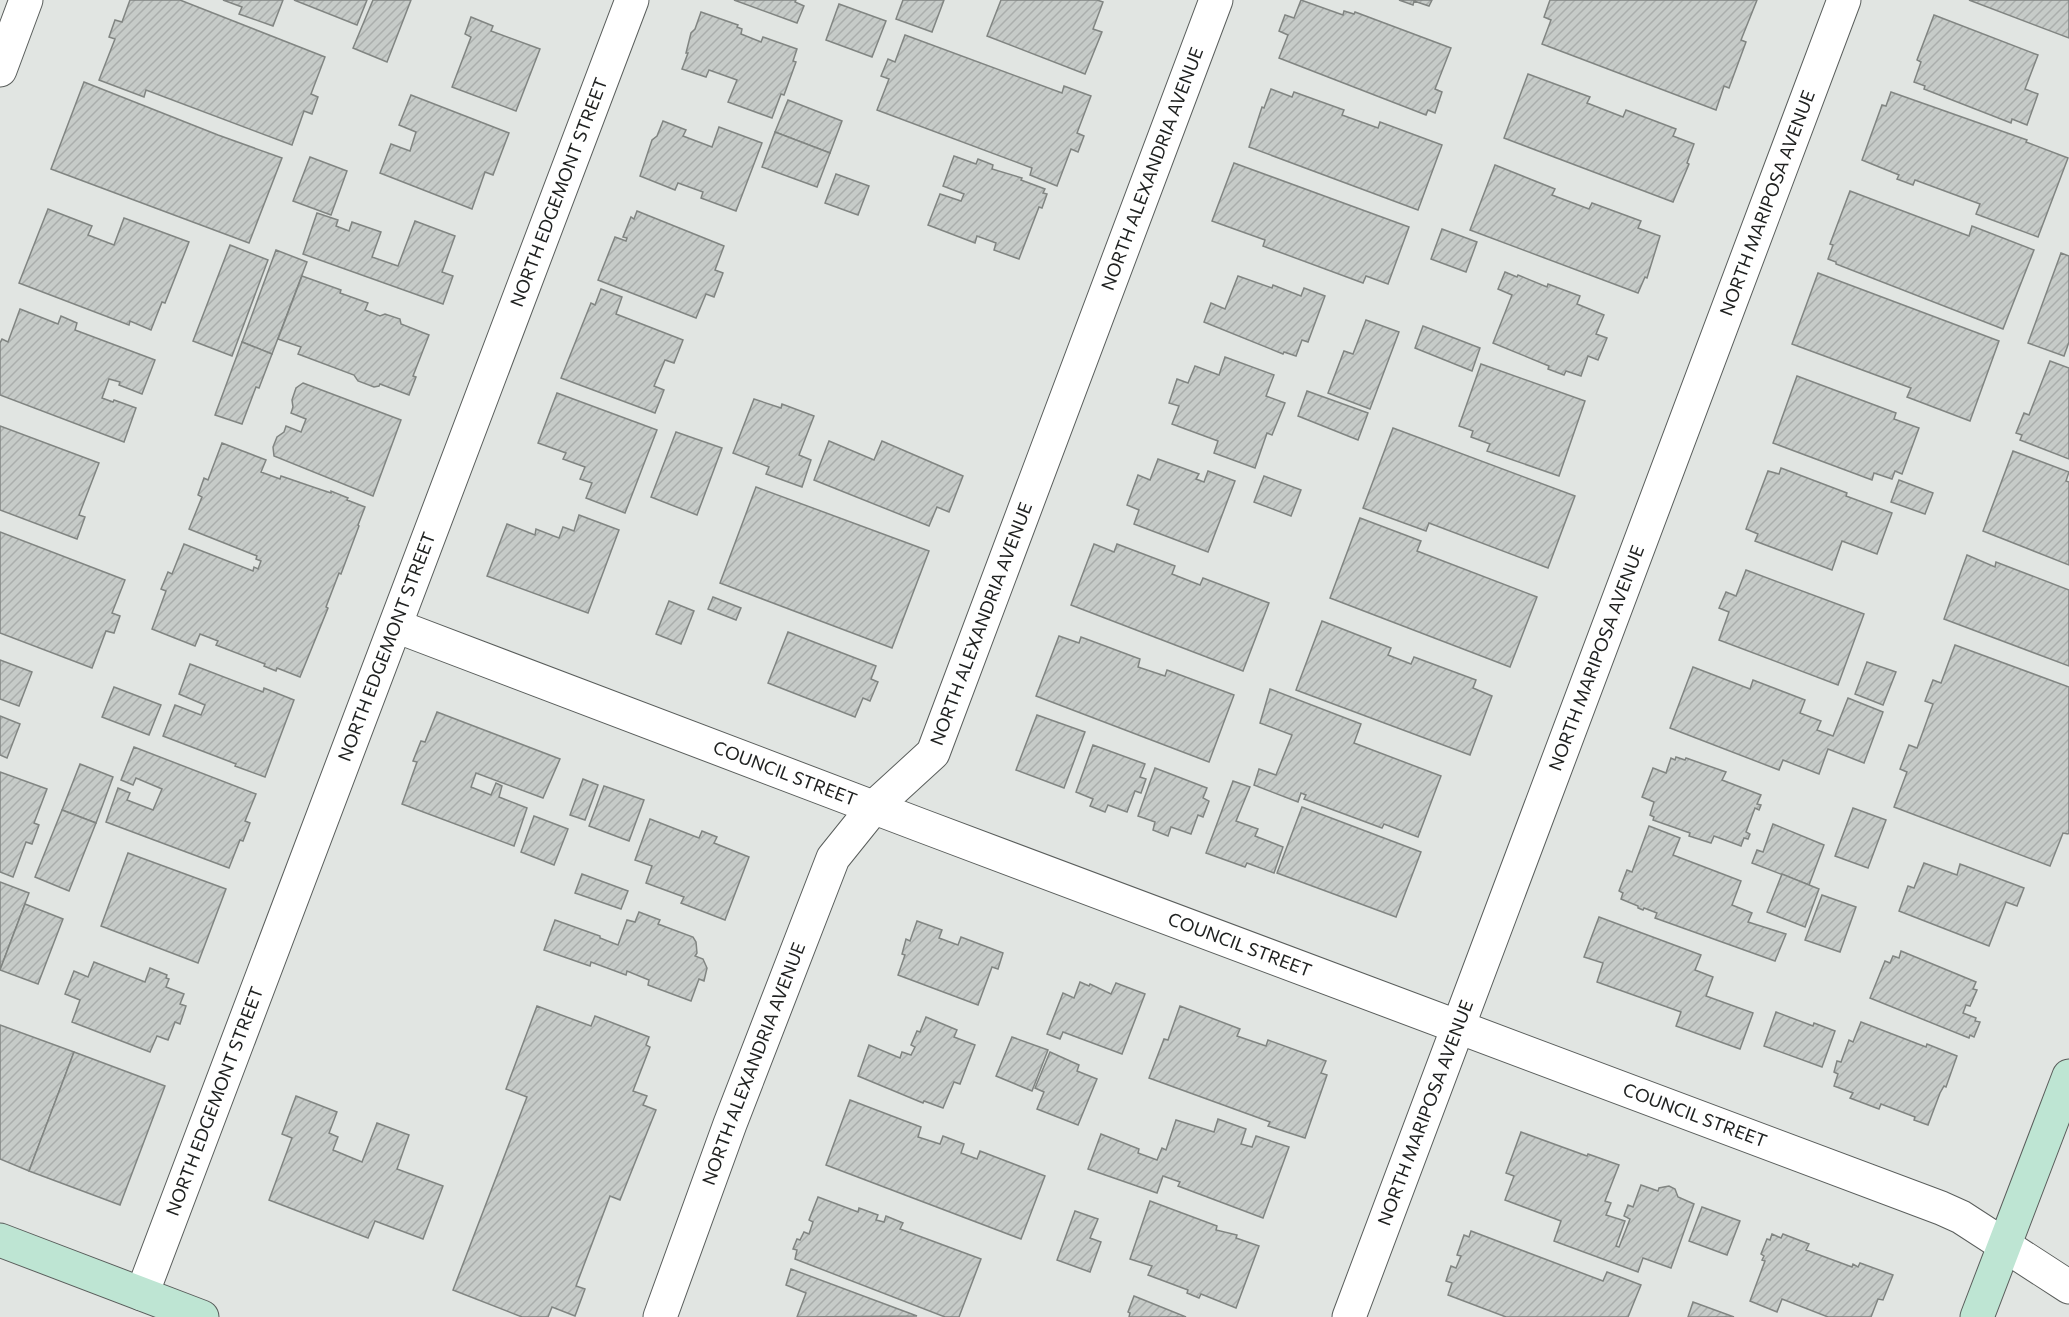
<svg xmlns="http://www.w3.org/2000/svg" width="2069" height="1317" viewBox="0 0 2069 1317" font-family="Commissioner,sans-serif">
  <defs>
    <pattern id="building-hatch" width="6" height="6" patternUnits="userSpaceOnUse" patternTransform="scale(1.5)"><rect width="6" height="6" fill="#c6cbc8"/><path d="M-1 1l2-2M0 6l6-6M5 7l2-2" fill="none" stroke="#aaaeac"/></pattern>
  </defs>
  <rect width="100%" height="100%" fill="#e1e5e2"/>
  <g fill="url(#building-hatch)" stroke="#818582" stroke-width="1.5">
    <path d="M130,0H180L325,57L311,94L318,97L312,114L304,111L292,145L146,90L144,97L99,80L115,39L109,37L115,20L122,22Z"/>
    <path d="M223,0H283L273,26L239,14L242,7Z"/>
    <path d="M294,0H367L357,25Z"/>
    <path d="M373,0H411L387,62L353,48Z"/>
    <path d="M734,0H796L795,2L804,6L797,23Z"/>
    <path d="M903,0H944L932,32L896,19Z"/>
    <path d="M1001,0H1097L1103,2L1093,29L1102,32L1085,74L987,36Z"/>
    <path d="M1301,0L1343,15L1344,11L1354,14L1355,12L1451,48L1435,89L1442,92L1435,113L1428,110L1426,115L1279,58L1288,35L1279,31L1285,15L1294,18Z"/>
    <path d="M1399,0H1432L1429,6L1414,1L1413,5Z"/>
    <path d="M1550,0H1757L1741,40L1746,42L1729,88L1724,86L1716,110L1542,44L1551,20L1544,17Z"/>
    <path d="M1969,0H2069V38Z"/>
    <path d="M839,4L886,21L872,57L826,40Z"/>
    <path d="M701,12L738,25L737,27L742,29L741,34L761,42L763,37L797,49L793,61L796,62L784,95L781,94L772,118L728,102L737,80L709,70L706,77L682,69L688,53H686L691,33L695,29Z"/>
    <path d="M1934,15L2038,55L2025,89L2038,94L2027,125L2012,119L2011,123L1924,89L1925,86L1914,82L1921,62L1917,60Z"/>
    <path d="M471,17L493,26L491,31L540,49L516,111L452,87L471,37L465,34Z"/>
    <path d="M905,35L1062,93L1064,86L1091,96L1077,133L1084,136L1078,152L1071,149L1057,186L1030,175L1032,168L877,110L889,79L881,76L888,59L895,62Z"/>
    <path d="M1528,74L1590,97L1587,103L1623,117L1626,110L1676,129L1673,136L1694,144L1687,163L1689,164L1673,202L1504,138Z"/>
    <path d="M84,82L218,135L282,158L249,243L51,169Z"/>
    <path d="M1271,89L1292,97L1294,92L1344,110L1342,115L1378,128L1380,122L1442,145L1418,210L1249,147L1262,107L1264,108Z"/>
    <path d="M1891,92L2027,140L2026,142L2068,158L2038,237L1976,214L1980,204L1915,180L1913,185L1897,179L1899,175L1862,160L1882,105L1886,106Z"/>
    <path d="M411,95L509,133L493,175L485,172L472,209L380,173L391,144L410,151L416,132L399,125Z"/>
    <path d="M788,100L842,121L830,153L775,132Z"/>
    <path d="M663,121L686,130L683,136L712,147L719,127L762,143L736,211L701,198L703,192L678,183L675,190L640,176L652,140L657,136Z"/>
    <path d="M775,132L830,153L817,187L762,167Z"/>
    <path d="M954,156L976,164L978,159L993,165L992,169L1022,178L1021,180L1045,189L1043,193L1047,194L1042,208L1039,207L1019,259L994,250L996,243L977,236L975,243L928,225L940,194L961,201L964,194L943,186Z"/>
    <path d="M310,157L347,171L331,215L293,201Z"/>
    <path d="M1234,163L1409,227L1388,284L1366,276L1363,283L1263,246L1265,240L1212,221Z"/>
    <path d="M1495,165L1555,189L1552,195L1589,209L1592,203L1641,221L1638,228L1660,236L1647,278L1645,277L1638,293L1470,230Z"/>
    <path d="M836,174L869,186L858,215L825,203Z"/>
    <path d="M1850,191L1969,236L1972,226L2034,250L2003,329L1836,264V262L1828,259L1833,245L1830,244Z"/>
    <path d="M48,209L92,226L88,235L114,245L124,218L189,242L165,303L162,302L151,330L130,321L129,325L19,283Z"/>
    <path d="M637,211L724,246L715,270L723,273L714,297L706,294L696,318L598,280L615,237L626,241L627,238L623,237L631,217L634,219Z"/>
    <path d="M317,213L338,220L336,226L349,231L352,222L381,232L372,257L398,266L415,221L455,236L442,272L453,276L443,304L303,254Z"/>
    <path d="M1442,229L1477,242L1466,272L1431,259Z"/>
    <path d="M230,245L268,260L232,356L193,341Z"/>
    <path d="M276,250L307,262L272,354L242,342Z"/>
    <path d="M2061,253L2069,256V342L2064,356L2028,343Z"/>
    <path d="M1505,272L1517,277L1518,275L1547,287L1548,284L1580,296L1577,304L1604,315L1596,334L1607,338L1598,360L1588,356L1581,376L1566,371L1564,375L1548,369L1549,366L1493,343L1512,295L1498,289Z"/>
    <path d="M1818,273L1999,341L1970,421L1907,397L1911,388L1792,344Z"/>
    <path d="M302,276L341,290L340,293L368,303L365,310L380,316L385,314L400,319L401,324L429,335L413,376L416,377L409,395L380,384L379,386L374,387L358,381L354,375L298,354L301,347L278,339Z"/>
    <path d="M1238,276L1272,288L1273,285L1301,296L1304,288L1325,296L1308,342L1302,340L1296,356L1284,352L1283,354L1204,322L1211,303L1225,309Z"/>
    <path d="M601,289L622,297L616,314L683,340L674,363L665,360L654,386L664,390L655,413L561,378L591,303L595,305Z"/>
    <path d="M20,309L58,324L61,316L77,323L75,330L155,360L142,394L119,385L120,382L109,379L102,398L113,402L114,400L136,408L124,442L0,395V343L2,339L8,342Z"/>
    <path d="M1366,320L1399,332L1370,409L1328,393L1344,351L1353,354Z"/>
    <path d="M1423,326L1480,348L1472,371L1415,348Z"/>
    <path d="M242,342L272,354L259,388L256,387L242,424L215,415Z"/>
    <path d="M1225,357L1274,375L1266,396L1285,403L1272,435L1267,433L1255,468L1214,453L1218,441L1172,424L1179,406L1169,403L1177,379L1188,383L1195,366L1219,375Z"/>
    <path d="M2050,361L2069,368V459L2020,440L2022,435L2016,433L2024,413L2029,415Z"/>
    <path d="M1481,364L1585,401L1559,476L1487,451L1490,444L1471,437L1473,431L1459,426Z"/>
    <path d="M1797,376L1896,413L1894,419L1919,428L1902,474L1895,471L1892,479L1874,473L1872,480L1773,443Z"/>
    <path d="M303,383L401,420L373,496L274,456L273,447L277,437L284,432L286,426L301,432L306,419L291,413L293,407L292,400L296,388Z"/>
    <path d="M1307,391L1368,413L1358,440L1298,416Z"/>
    <path d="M557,393L657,430L625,513L586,498L592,483L580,479L585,467L563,459L566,453L538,443Z"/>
    <path d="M754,399L781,408L782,404L814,416L799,455L811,460L802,487L766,474L769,467L733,453Z"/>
    <path d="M0,426L99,463L79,515L85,517L77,539L0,510Z"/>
    <path d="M1393,428L1575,496L1548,568L1429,523L1426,531L1363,508Z"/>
    <path d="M676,432L722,448L697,515L651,497Z"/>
    <path d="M829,441L874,460L882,441L963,476L949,512L937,507L929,526L814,480Z"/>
    <path d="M222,443L266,460L261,472L280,479L281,476L316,488L331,493V491L348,498L347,500L365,507L358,525L359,526L341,574L339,573L326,607L328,608L300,677L277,668L276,671L264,666L265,664L216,645L218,641L200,634L195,646L152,629L166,591L161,589L168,572L172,574L184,544L253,571L254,567L258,569L261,561L256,559L257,556L189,529L202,497L198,495L204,478L208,480Z"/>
    <path d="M2013,451L2069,472L2066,481L2069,482V565L1983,531Z"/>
    <path d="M1158,459L1199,474L1196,479L1204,482L1208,471L1235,481L1208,552L1134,524L1139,510L1127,505L1138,475L1150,480Z"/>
    <path d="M1781,468L1847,493L1846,496L1892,513L1877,554L1842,541L1832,570L1755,541L1758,534L1746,529L1768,471L1779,474Z"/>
    <path d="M1264,476L1301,490L1291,516L1254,502Z"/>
    <path d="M1899,480L1933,493L1925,514L1891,502Z"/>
    <path d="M756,487L929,551L892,648L720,583Z"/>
    <path d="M579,515L619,530L588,613L487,576L507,524L535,535L536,529L559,538L563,527L574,531Z"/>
    <path d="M1360,518L1421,541L1417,551L1537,597L1510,667L1330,598Z"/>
    <path d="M0,532L125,580L112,613L120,616L114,633L106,631L92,668L0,633Z"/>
    <path d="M1094,544L1114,552L1117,544L1175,566L1172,574L1200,585L1203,578L1269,603L1243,671L1071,605Z"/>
    <path d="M1967,555L1995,567L1996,562L2069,590V666L1944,619Z"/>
    <path d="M1746,570L1864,614L1838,685L1719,640L1729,612L1719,608L1726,592L1736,596Z"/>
    <path d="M713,597L741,608L736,620L708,609Z"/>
    <path d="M669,601L694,611L681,644L656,634Z"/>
    <path d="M1322,621L1391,648L1388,655L1411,664L1414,657L1476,680L1473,688L1492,696L1470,755L1296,690Z"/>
    <path d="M788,632L876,666L871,679L878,682L870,701L863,698L855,717L768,683Z"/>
    <path d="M1059,636L1079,643L1081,637L1140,659L1138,667L1165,676L1167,670L1234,695L1209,762L1036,696Z"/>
    <path d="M1955,645L2069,687V833L2068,834L2063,833L2050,866L1894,807L1907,772L1900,769L1909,745L1917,748L1933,704L1925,701L1933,680L1941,683Z"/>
    <path d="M0,660L32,672L19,706L0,699Z"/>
    <path d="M1867,662L1896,672L1883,705L1855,694Z"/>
    <path d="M190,664L263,692L264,688L294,700L265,777L235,766L236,764L163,736L175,705L201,715L205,705L179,694Z"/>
    <path d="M1693,667L1750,689L1753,680L1805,700L1800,713L1821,721L1817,730L1833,736L1848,698L1883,712L1864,763L1828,749L1819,774L1783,760L1779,770L1670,728Z"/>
    <path d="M114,687L161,705L149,735L102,717Z"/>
    <path d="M1270,689L1361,724L1354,743L1441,776L1418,837L1384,824L1382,828L1304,799L1306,795L1301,793L1298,802L1254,785L1259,769L1276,775L1292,735L1260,723Z"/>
    <path d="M437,712L560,759L543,798L476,773L471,787L491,795L496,783L502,786L499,797L527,808L514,846L402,804L417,762L413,761L421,741L425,742Z"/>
    <path d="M1037,715L1085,732L1064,788L1016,770Z"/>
    <path d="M0,716L20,724L7,758L0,755Z"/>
    <path d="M1093,745L1145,764L1140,777L1146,779L1141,793L1135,791L1127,812L1108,805L1105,812L1090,806L1093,799L1076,792Z"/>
    <path d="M134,747L256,794L245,821L250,823L243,841L240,840L229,868L106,822L118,788L130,793L127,800L153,810L162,789L136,778L133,785L121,780Z"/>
    <path d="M1676,757L1685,760L1686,758L1726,772L1722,780L1761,795L1757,804L1761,805L1759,810L1755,808L1746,832L1750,834L1748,839L1744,838L1741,846L1714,836L1711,843L1689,836L1690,833L1653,820L1654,817L1650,815L1654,802L1642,797L1653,768L1666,773L1671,758L1675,760Z"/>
    <path d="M80,764L113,777L96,823L62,810Z"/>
    <path d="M1155,768L1207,788L1203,798L1209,801L1203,817L1198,815L1191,834L1171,827L1168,836L1153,830L1155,822L1138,816Z"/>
    <path d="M0,772L47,789L34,823L39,825L32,844L26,842L13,877L0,872Z"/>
    <path d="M583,779L598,785L585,820L570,815Z"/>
    <path d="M1233,781L1250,787L1236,821L1258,829L1255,836L1283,847L1274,873L1247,863L1245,867L1206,853Z"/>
    <path d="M604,786L644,800L629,841L589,826Z"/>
    <path d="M1302,807L1421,852L1396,917L1277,873Z"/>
    <path d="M1853,808L1886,820L1868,868L1835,856Z"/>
    <path d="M62,810L96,823L69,891L35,877Z"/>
    <path d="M534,816L568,829L554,865L521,852Z"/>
    <path d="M650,819L699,838L702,831L717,837L714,843L749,857L725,920L681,903L684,897L646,883L652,866L635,860Z"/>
    <path d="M1773,824L1824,845L1809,885L1752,863L1757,850L1763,852Z"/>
    <path d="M1649,826L1680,838L1673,855L1741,881L1732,905L1752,913L1748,922L1786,934L1775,961L1655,918L1657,913L1644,908L1643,910L1638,908V906L1621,899L1623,893L1619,891L1627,870L1632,872Z"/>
    <path d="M128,853L226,889L198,963L101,926Z"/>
    <path d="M1924,863L1957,875L1960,864L2024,888L2017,906L2006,902L1989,946L1899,911L1908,886L1914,888Z"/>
    <path d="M582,874L628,891L621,909L575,893Z"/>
    <path d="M1782,874L1819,889L1805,927L1767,912Z"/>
    <path d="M0,882L29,893L0,970Z"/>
    <path d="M1822,895L1856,907L1840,952L1805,940Z"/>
    <path d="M25,904L63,919L38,984L0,970Z"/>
    <path d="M639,912L660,920L658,924L693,937L696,942L697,953L695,956L703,959L707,968L704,981L699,979L691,1001L648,985L649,980L627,971L626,975L591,962L590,966L544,950L555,920L600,936V938L618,945L627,920L635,922Z"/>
    <path d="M1599,917L1701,955L1695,970L1713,977L1706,996L1753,1013L1740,1049L1676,1026L1681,1012L1597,982L1603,963L1584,957Z"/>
    <path d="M917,921L942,930L939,938L958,945L961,937L1003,953L998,969L992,967L978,1005L898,975L905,955L902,954L906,939L910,941Z"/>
    <path d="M1901,951L1976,982L1973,989L1977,990L1970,1006L1966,1005L1963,1013L1976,1018L1975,1021L1980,1022L1974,1037L1970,1035L1969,1038L1870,998L1885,961L1890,963L1893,956L1899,958Z"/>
    <path d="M94,962L145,982L150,968L167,975L166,978L169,979L166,987L184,994L180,1004L186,1006L180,1024L175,1022L168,1040L157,1036L150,1052L72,1022L80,1000L65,994L74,971L88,977Z"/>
    <path d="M1080,982L1089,986L1090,984L1111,994L1116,983L1145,994L1122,1054L1063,1032L1060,1039L1047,1034L1063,993L1074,998Z"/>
    <path d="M537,1006L591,1026L595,1016L649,1037L646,1045L650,1047L633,1091L647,1096L643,1105L656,1110L620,1200L610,1196L576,1286L585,1289L575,1316L552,1307L548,1317H522L453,1290L527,1097L506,1089Z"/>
    <path d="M1180,1006L1240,1029L1237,1036L1266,1046L1268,1040L1326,1061L1321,1073L1327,1075L1305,1138L1268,1126L1270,1122L1149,1078L1164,1039L1168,1040Z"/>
    <path d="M1776,1012L1813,1026L1814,1023L1835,1031L1822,1067L1764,1046Z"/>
    <path d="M926,1017L957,1030L954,1037L975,1045L960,1084L954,1082L943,1108L924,1101L923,1103L858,1076L869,1045L900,1058L902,1052L911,1055L915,1047L911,1045L917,1031L920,1032Z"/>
    <path d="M1861,1022L1926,1047L1927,1044L1957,1056L1946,1087L1944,1086L1940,1093L1928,1125L1914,1120L1915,1117L1881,1104L1879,1109L1850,1098L1853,1093L1834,1086L1838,1074L1834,1072L1837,1061L1841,1062L1849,1040L1853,1042Z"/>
    <path d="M0,1025L74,1052L29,1171L0,1159Z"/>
    <path d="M1012,1037L1048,1050L1032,1091L996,1076Z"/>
    <path d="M74,1052L165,1086L120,1205L29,1171Z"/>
    <path d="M1050,1052L1079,1065L1077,1071L1097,1079L1078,1125L1037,1109L1044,1092L1035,1088Z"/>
    <path d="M296,1096L337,1112L329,1133L338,1137L333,1150L362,1162L377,1123L409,1135L397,1169L443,1186L423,1239L375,1221L368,1238L269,1200L292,1138L282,1134Z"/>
    <path d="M850,1100L921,1127L918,1137L940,1144L943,1136L964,1144L961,1153L977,1159L980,1151L1045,1176L1021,1239L826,1165Z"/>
    <path d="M1218,1119L1246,1129L1241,1144L1252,1147L1256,1136L1289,1147L1263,1218L1178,1186L1180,1182L1163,1176L1157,1193L1088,1169L1101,1134L1139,1149L1138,1153L1157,1160L1162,1148L1166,1150L1176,1120L1214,1132Z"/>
    <path d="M1521,1132L1587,1156L1588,1154L1619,1165L1605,1201L1611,1203L1606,1215L1625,1221L1616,1246L1619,1247L1630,1219L1624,1216L1628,1205L1633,1207L1641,1185L1658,1191L1659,1188L1669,1186L1675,1189L1678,1197L1694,1204L1671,1268L1643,1258L1638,1272L1554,1241L1561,1221L1505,1200L1514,1176L1506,1173Z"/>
    <path d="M818,1197L858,1212L859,1208L878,1215L876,1220L884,1222L886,1216L903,1223L900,1229L981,1259L959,1317H945L795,1259L797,1250L793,1249L797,1239L800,1240L804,1232L809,1234L813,1222L809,1220Z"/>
    <path d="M1150,1201L1217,1226L1216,1230L1237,1235L1236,1238L1259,1246L1236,1308L1201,1294L1199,1298L1187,1293L1188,1290L1148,1275L1152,1266L1130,1259Z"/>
    <path d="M1702,1207L1740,1221L1727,1255L1689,1241Z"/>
    <path d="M1075,1211L1098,1219L1090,1238L1101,1242L1090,1272L1057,1260Z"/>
    <path d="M1471,1231L1603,1281L1607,1272L1641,1285L1628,1317H1506L1448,1295L1452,1283L1446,1281L1451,1266L1456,1268L1461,1256L1457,1255L1464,1235L1469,1237Z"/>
    <path d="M1772,1234L1781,1238L1783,1234L1809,1244L1806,1250L1852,1267L1853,1264L1858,1267L1860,1263L1893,1275L1883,1300L1878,1299L1871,1317H1828L1782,1299L1777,1312L1750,1301L1765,1261L1762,1260L1764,1256L1761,1254L1767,1239L1770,1240Z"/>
    <path d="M791,1269L917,1316L797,1317L806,1293L786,1285Z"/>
    <path d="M1134,1296L1186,1317H1129L1130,1313L1128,1312Z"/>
    <path d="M1693,1302L1734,1317H1688Z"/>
  </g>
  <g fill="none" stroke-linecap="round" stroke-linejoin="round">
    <g stroke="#5a5e5c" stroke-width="35">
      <g id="minor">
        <path d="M0,70L26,0"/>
        <path id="s1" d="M396,626L920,825L1941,1208L1961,1217L2069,1287"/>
        <path id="s2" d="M142,1294L632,0"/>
        <path id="s3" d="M660,1317L730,1124L833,858L874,807L933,753L1216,0"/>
        <path id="s4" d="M1349,1317L1844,0"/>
      </g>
    </g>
    <g stroke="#5a5e5c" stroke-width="35">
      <g id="secondary">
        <path d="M0,1240L202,1317"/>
        <path d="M1977,1317L2069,1076"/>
      </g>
    </g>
    <use href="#minor" stroke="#fff" stroke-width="33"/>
    <use href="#secondary" stroke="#bee5d3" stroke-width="33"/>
  </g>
  <g text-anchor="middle" stroke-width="5" stroke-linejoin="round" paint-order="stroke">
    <g font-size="18" fill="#202221" stroke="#eef3ef">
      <text dy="6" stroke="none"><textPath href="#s3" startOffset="1260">NORTH ALEXANDRIA AVENUE</textPath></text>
      <text dy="6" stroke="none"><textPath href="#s2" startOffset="1178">NORTH EDGEMONT STREET</textPath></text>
      <text dy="6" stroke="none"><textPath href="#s4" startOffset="1190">NORTH MARIPOSA AVENUE</textPath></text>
      <text dy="6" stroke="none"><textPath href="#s3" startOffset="774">NORTH ALEXANDRIA AVENUE</textPath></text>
      <text dy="6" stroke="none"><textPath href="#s2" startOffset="692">NORTH EDGEMONT STREET</textPath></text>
      <text dy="6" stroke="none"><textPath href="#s4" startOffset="704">NORTH MARIPOSA AVENUE</textPath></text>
      <text dy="6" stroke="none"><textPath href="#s1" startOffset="416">COUNCIL STREET</textPath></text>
      <text dy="6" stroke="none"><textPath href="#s1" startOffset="902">COUNCIL STREET</textPath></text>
      <text dy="6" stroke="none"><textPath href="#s3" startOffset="270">NORTH ALEXANDRIA AVENUE</textPath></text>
      <text dy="6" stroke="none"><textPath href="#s2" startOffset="206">NORTH EDGEMONT STREET</textPath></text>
      <text dy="6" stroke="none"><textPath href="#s4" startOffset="218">NORTH MARIPOSA AVENUE</textPath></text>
      <text dy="6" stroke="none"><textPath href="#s1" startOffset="1388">COUNCIL STREET</textPath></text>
    </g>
  </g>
</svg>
